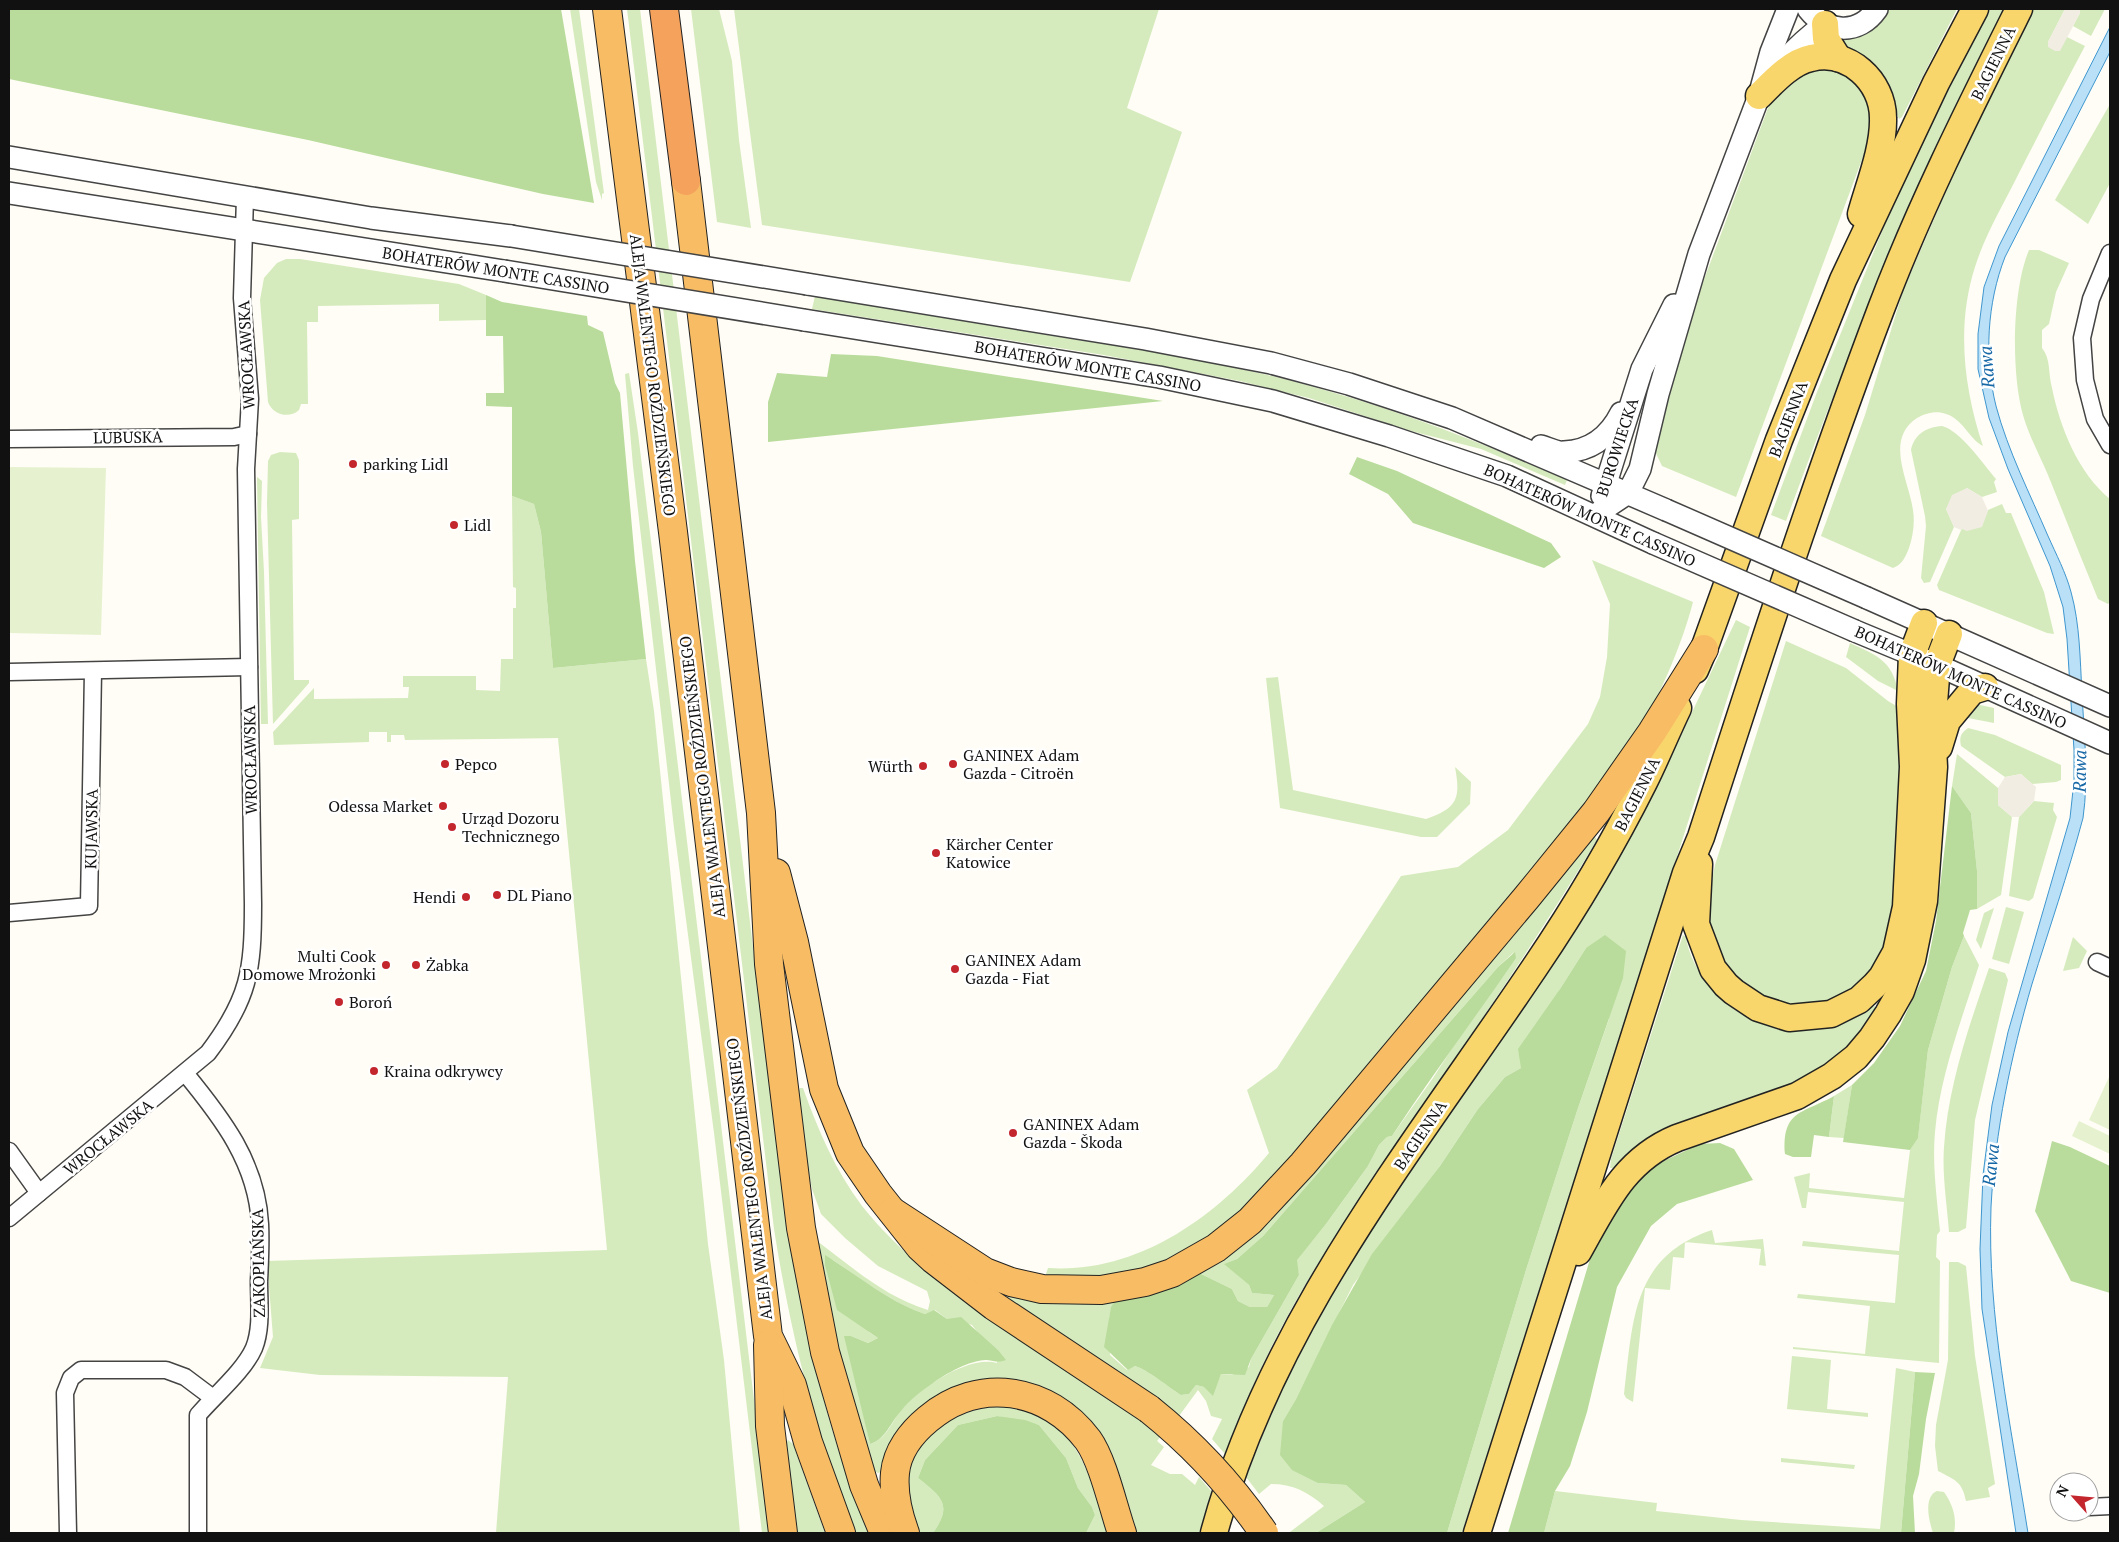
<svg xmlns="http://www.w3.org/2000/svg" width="2119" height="1542" viewBox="0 0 2119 1542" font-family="'PT Serif',serif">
  <rect width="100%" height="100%" fill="#fffdf5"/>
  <g fill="#d5ebbd" fill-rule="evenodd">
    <path d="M570,9H579L604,193L602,194V200L596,182Z"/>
    <path d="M627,9H640L782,1188C798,1306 823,1422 869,1533H854C815,1432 791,1336 774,1229Z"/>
    <path d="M691,9H719L732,61L739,140L751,228L717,222Z"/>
    <path d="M734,9H1159L1127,108L1182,132L1130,282L762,225Z"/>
    <path d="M1888,9H1957L1902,117L1899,119C1892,102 1891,84 1877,69C1865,56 1848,51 1839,36Z"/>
    <path d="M1990,9H2004C1921,176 1850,346 1786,521L1771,515L1817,392L1885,224L1930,126Z"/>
    <path d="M2033,9H2065L2048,42L2067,37L2085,46C2062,89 2040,132 2018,175C2003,205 1985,235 1975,267C1956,326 1964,389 1983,446C1969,439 1963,419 1946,414C1937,410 1925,413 1917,418C1884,440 1909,480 1913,510C1915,523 1913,536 1909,548C1906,556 1902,565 1893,568L1821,536L1865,415L1903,291L1962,154Z"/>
    <path d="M2080,9H2105L2091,36L2073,26L2080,13Z"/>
    <path d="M1817,69C1842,70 1866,82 1871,110C1872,119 1870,129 1870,138L1736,497L1662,466L1652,445L1696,301L1768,108C1783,84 1790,78 1817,69Z"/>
    <path d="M2110,104V183L2088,224L2055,200Z"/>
    <path d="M2029,250H2039L2069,263L2056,292L2049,324L2042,330V348C2051,359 2048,373 2052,388C2060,427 2078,473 2110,499V602L2108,604L2098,599C2081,558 2065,517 2048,475C2040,456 2029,436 2023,415C2011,373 2012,290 2029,250Z"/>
    <path d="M286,259H300L459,284L486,295V320L439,321V304L318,306V322H307L308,404H301L299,410C289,419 273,415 268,402L260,300L264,278L277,263Z"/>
    <path d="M815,296C898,311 982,324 1065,338C1145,350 1225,363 1303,384C1394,408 1480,442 1567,480L1565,485L1481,449L1411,431L1309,398L1240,381L1104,355L812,309Z"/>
    <path d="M629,373L638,433L770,1533H762L714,1133L674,828L633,466L625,374Z"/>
    <path d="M1942,426C1961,431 1983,464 1996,479L1994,482L1997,492L1982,497L1967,488L1946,509L1954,527L1930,582L1924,583L1921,578L1926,526L1925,516L1911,450C1914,435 1926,427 1942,426Z"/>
    <path d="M280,452L296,453L299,460V519L292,520L294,680H309V683L273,724L267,503L268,461L271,455Z"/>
    <path d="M257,477L262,481L261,517L264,572L268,724H261Z"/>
    <path d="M512,496L534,504L541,532L553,668L646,659L654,711L708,1244L724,1360L740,1533H496L508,1377L320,1375L260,1368L273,1337L267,1261L607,1250L558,738L405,740L404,735H391V742H387V732H369V742L274,745L273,732L314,688V699L408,698L409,687H403V676H476V690L500,691L501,659H513V608H516V588L513,587Z"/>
    <path d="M2002,504L2006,513H2011L2044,592L2054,634L2047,633L1939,590L1937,585L1962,528L1981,527L1988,510Z"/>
    <path d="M1592,560L1693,602C1678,659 1651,712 1622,763L1264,1189C1221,1233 1167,1273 1103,1278C1084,1279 1064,1277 1045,1277L1048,1268C1136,1274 1215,1218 1269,1153L1247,1090L1277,1068L1401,876L1458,867L1508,830L1588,724L1600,697L1607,657L1610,604Z"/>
    <path d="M1736,620L1750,627L1462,1533H1447L1526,1270L1577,1111L1609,1019L1586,948L1560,989L1521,1068L1505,1077L1478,1109L1440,1166L1353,1285L1296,1399L1283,1421L1318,1483L1346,1485L1365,1502L1316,1533H1291L1290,1532L1324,1506C1308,1492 1293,1484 1271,1484L1259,1494L1246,1477L1278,1397L1320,1314L1373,1227L1538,986L1632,833L1663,773Z"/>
    <path d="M1786,641L1846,668L1888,701L1898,707C1899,758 1900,808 1898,859C1898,874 1899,890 1897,904C1895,916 1889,929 1886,941C1883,948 1882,960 1878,966C1875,971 1868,975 1864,979C1810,1030 1722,999 1710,926C1707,905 1711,885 1715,865Z"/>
    <path d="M1850,643C1876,655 1892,660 1898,691L1878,681L1846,657Z"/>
    <path d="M1278,677L1293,790L1426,819C1457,808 1461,799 1455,767L1471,782L1470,804L1437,837H1421L1280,808L1266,678Z"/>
    <path d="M1980,705L1994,708V723L1968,718L1961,719L1973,708Z"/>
    <path d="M1968,728L1995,735L2061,765V780L2056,782L2032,784L2021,774L2005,777L1961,746C1959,737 1961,733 1968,728Z"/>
    <path d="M1957,754L1998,788V805L2012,817L2001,895L1977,909V871L1971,813L1952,786Z"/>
    <path d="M2034,801L2054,803L2053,810L2057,817L2033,898L2029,901L2009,896L2019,817Z"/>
    <path d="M1595,837L1597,840C1544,928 1487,1012 1429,1097C1392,1152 1353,1207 1318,1264C1280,1324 1250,1388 1225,1454L1212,1439L1222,1419L1211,1416L1206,1401L1198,1390L1179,1416L1143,1388L1007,1297V1294L1116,1299C1105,1315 1110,1337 1110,1355L1127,1370L1135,1366C1148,1370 1168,1387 1181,1395L1189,1394L1196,1385L1204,1387L1217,1383L1221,1374L1232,1375L1249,1367L1251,1359L1299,1275L1296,1260L1326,1224L1368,1166L1379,1145L1387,1137L1392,1136L1433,1078L1514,952L1498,967L1263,1236L1237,1259L1225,1264L1249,1285L1252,1293L1274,1295L1267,1307H1250L1238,1301L1232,1289L1197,1272Z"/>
    <path d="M2006,907L2024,912L2009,964L1992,959Z"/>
    <path d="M1994,908L1981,949L1976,940L1984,913Z"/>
    <path d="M1683,935L1686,937C1688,954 1699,974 1711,988C1754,1038 1818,1042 1872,1007L1875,1006L1877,1010L1868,1024L1844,1051L1830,1062L1803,1080L1630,1153L1613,1168H1610L1611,1159Z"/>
    <path d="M1964,936L1979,965C1962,1019 1940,1075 1935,1132C1932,1164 1937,1199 1940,1231L1937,1235L1936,1257L1940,1261L1939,1363L1793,1349V1347L1865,1354L1870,1306L1797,1298L1798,1294L1895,1303L1899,1255L1802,1246L1803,1241L1899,1251L1904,1202L1808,1192L1806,1208H1802L1794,1177L1810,1173L1809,1188L1904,1198L1910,1150L1918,1137L1928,1050L1952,967Z"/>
    <path d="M2073,937L2087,951L2079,968L2063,971Z"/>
    <path d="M1989,968L2005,973L2008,980L1975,1120L1966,1228L1958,1232H1949C1947,1204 1942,1175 1944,1147C1948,1086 1969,1026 1989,968Z"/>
    <path d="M1852,1085L1844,1138L1829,1137L1834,1096Z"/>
    <path d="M800,1088H803C818,1130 835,1170 862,1206C907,1262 965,1302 1024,1342C1063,1367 1102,1393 1141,1419L1161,1436L1157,1441L1164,1447L1151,1465L1170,1474H1182L1195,1485L1199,1477L1212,1492L1199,1533H1136L1095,1427C1044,1360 940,1363 897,1437C891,1448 883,1459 881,1472L878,1473L874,1471L843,1371L826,1290L817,1241C852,1267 885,1297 928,1310L930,1301L927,1291L878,1266L845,1238L821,1214L812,1189L808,1169L798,1092ZM833,1260C863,1280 890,1302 925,1314L935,1310L947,1319L972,1325L982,1338L998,1350L997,1363C968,1355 918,1389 900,1411C891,1424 886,1439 870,1444L863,1412L851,1336L868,1343L878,1338L869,1332Z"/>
    <path d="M1712,1230L1715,1243L1763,1239L1766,1266L1759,1265L1761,1249L1685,1242L1684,1258L1673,1257L1670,1290L1645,1288L1633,1402L1626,1398L1624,1394C1633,1322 1631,1257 1712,1230Z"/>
    <path d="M1949,1262H1958L1966,1266L1975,1356L1995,1484L1988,1488L1990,1497L1966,1501C1962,1481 1955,1480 1938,1471L1935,1446L1936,1425L1948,1360Z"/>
    <path d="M1792,1356L1831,1360L1827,1409L1868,1413V1417L1787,1409Z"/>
    <path d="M1896,1368L1915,1372L1901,1533H1544L1555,1491L1657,1503L1656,1511L1741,1520L1880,1529Z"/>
    <path d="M999,1406C1076,1409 1088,1473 1109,1533H1086L1095,1515L1092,1507L1078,1488L1066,1458L1039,1425L997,1416L958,1425L925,1460L918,1478C942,1497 953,1505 933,1533H911C909,1517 906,1499 907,1483C909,1436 957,1409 999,1406Z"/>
    <path d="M788,1440L793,1444L825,1533H796L786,1444Z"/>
    <path d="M1781,1458L1855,1465L1854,1469L1781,1462Z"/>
    <path d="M1937,1491L1944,1492C1953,1505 1957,1518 1954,1533H1933C1929,1521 1923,1497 1937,1491Z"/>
  </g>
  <g fill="#b9dc9c">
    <path d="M9,9H561L594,203L543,194L308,140L9,79Z"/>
    <path d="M486,295L502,302L587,316L588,325L603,332L615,383L620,393L635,561L646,659L553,668L541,532L534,504L512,496V407L486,406V393H504L503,336H486Z"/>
    <path d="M831,354L877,356L1163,401L768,442V402L777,373L827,377Z"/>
    <path d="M1357,457L1397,471L1551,543L1561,557L1544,568L1413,523L1388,494L1349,474Z"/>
    <path d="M1952,786L1971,813L1977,871V909L1970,910L1963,933L1964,936L1952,967L1928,1050L1918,1138L1910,1150L1843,1142L1852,1085L1874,1063L1900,1026L1926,971L1936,921Z"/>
    <path d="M1605,935L1626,951L1623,978L1577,1111L1526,1270L1447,1533H1316L1365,1502L1346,1485L1318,1483L1292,1470L1280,1455L1283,1421L1296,1399L1332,1325L1372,1254L1440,1166L1478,1109L1505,1077L1521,1068L1518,1049L1560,989L1586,948Z"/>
    <path d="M1515,952L1516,958C1475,1018 1432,1075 1392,1136L1387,1137L1379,1145L1368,1166L1326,1224L1297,1260L1299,1275L1251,1359L1245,1375L1221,1374L1213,1396L1204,1387L1196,1385L1189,1394L1181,1395C1168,1387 1148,1370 1135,1366L1128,1370L1104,1347L1111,1307L1116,1299L1197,1272L1232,1289L1238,1301L1250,1307H1267L1274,1295L1252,1293L1249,1285L1224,1264L1237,1259L1263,1236L1498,967Z"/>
    <path d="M1834,1096L1829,1137L1814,1135L1811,1157H1793L1785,1154C1782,1110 1802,1114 1834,1096Z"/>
    <path d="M2052,1141L2070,1147L2110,1166V1293L2071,1281L2035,1211Z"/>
    <path d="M1720,1143L1734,1149L1753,1180L1677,1204L1651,1226L1617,1287L1587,1412L1570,1466L1555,1491L1544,1533H1508L1593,1249L1629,1189L1653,1166L1700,1144Z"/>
    <path d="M825,1255C859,1276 887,1301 925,1314L934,1310L947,1319L961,1317L998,1350L1006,1360C998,1363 995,1361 987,1360C972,1359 945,1374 933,1383C923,1390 909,1400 901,1411C890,1423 886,1439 870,1444L844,1336H851L868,1343L878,1338L837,1310L825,1265Z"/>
    <path d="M1915,1372L1935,1373L1926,1419L1919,1474L1913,1496L1915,1533H1901Z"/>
    <path d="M997,1416L1025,1420L1039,1425L1066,1458L1078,1488L1092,1507L1095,1515L1086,1533H933C953,1505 942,1497 918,1478L925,1460L958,1425Z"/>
  </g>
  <g fill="#e6f2cf">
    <path d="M9,467L106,468L101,635L9,633Z"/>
    <path d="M2110,1075V1130L2089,1120Z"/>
    <path d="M2079,1121L2110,1136V1154L2072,1136Z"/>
  </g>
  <g fill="#f1ede2">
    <path d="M2065,9H2080V13L2060,51H2055L2048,47V42Z"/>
    <path d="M1967,488L1982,497L1988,511L1982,527L1967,531L1962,529L1961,530L1954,527L1946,509L1952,495Z"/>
    <path d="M2021,774L2036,787L2034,801L2019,817H2012L1998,805V788L2005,777Z"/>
  </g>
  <path fill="#b9e0f7" stroke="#3f96cf" d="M2110,27V52L2005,257C1987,303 1984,358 1996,406C2008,451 2030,494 2048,536C2056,554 2066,573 2071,592C2080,624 2080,660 2082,693C2084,735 2089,777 2083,818C2068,874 2049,929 2032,984C2011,1056 1995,1132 1991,1207C1987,1316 2011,1426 2028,1533H2016L1982,1309L1980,1249L1983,1175L1992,1105L2008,1032L2070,818L2074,781V750L2067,639L2063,607L2050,566L2008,469L1989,418L1978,369V334L1984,287L1999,246Z"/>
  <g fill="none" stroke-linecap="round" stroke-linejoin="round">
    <g stroke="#444" stroke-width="19">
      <g id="minor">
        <path d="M2110,253L2091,299L2082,338L2085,380L2095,419L2110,445"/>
        <path d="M9,439L234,437L248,434"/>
        <path d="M9,672L249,667"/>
        <path d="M9,913L89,906L93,671"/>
        <path d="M2097,962L2110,968"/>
        <path d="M185,1073C222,1118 257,1163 260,1224C261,1243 260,1262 259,1281C259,1303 262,1328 254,1348C244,1371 214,1396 198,1415V1533"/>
        <path d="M9,1151L39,1193"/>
        <path d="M9,1218L208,1053C249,999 253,971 253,904L246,469L250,399L242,298L245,197"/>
        <path d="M2089,1507L2110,1506"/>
        <path d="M68,1533L65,1393L71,1378L81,1370H166L185,1377L213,1398"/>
      </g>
    </g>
    <g stroke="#444" stroke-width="24">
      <g id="tertiary">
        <path d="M1808,9C1827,33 1858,36 1877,9"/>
        <path d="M1775,73C1789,53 1805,39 1825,24"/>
        <path d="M9,157L371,218L511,236"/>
        <path d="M9,193L504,271"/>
        <path d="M807,284L1145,339L1271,363L1349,384L1452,418L1666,510"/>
        <path d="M804,320L1159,377L1273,401L1389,436L1507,476L1653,543"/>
        <path d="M1541,446C1548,448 1557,453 1564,452C1591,451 1609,437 1621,413"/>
        <path d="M1602,496L1642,369L1674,305"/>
        <path d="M1595,515L1628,493L1640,469L1658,394L1699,254L1759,96L1771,52L1788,9"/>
        <path d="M1867,598L2110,706"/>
        <path d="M1855,631L1937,665L2110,743"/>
      </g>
    </g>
    <g stroke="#222" stroke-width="29">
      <g id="primary">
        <path d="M1825,24L1826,39L1838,58"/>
        <path d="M1759,96C1773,82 1791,62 1811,58C1848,49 1883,81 1883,118C1884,148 1869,185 1861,214"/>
        <path d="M1695,670L1704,649L1779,440L1843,280L1936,83L1975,9"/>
        <path d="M1939,747L1947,721L1972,691L1985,687"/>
        <path d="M1699,864L1696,924L1713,969L1726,985L1734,992L1758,1008L1789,1018L1831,1014L1859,1000L1875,985L1882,977L1896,952L1906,907L1913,767L1910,704L1912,655L1924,623"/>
        <path d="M1578,1252C1605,1204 1624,1160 1677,1138L1797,1096L1832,1076L1856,1057L1872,1038L1888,1014L1901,991L1912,960L1924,901L1934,767L1932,728L1937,665L1949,634"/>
        <path d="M1214,1533C1271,1321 1414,1147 1535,967C1575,908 1612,846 1644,782C1656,758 1666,733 1678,708"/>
        <path d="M1477,1533L1686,873L1701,837C1758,660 1815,483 1881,309C1920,206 1970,107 2019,9"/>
      </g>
    </g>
    <g stroke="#222" stroke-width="30">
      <g id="trunk">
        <path d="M607,9L673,532L768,1336L792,1385L808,1442L841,1533"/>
        <path d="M686,181L761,813L769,964L801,1228L825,1352L864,1485L884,1533"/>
        <path d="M776,873L794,942L824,1089L850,1153L878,1194L920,1247L933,1259L994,1306L1149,1409"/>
        <path d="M893,1212L985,1272L1011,1282L1042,1289L1101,1290L1145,1282L1172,1273L1216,1248L1250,1221L1303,1164L1527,897L1596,812L1652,732L1704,649"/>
        <path d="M768,1345L770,1426L783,1533"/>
        <path d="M905,1533C898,1514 893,1494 895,1473C897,1452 911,1433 928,1419C979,1376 1048,1387 1088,1440C1103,1461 1113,1507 1122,1533"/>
      </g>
    </g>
    <g stroke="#222" stroke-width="30">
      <path id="motorway" d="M664,9L686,181"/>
    </g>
    <use href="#minor" stroke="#fff" stroke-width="16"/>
    <use href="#tertiary" stroke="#fff" stroke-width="21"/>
    <use href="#primary" stroke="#f9d66b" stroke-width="26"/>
    <use href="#trunk" stroke="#f7bc64" stroke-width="28"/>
    <use href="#motorway" stroke="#f5a25d" stroke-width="28"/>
    <g stroke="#444" stroke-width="24" stroke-linecap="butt">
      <g id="tertiary-bridge">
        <path d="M511,236L807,284"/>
        <path d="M504,271L804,320"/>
        <path d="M1666,510L1867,598"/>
        <path d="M1653,543L1855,631"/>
      </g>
    </g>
    <g stroke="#222" stroke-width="30" stroke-linecap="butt">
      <path id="trunk-bridge" d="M1149,1409C1194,1445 1232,1486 1264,1533"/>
    </g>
    <use href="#tertiary-bridge" stroke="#fff" stroke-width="21"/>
    <use href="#trunk-bridge" stroke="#f7bc64" stroke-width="28"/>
  </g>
  <g fill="#c4262e" stroke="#fff" stroke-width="2">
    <circle cx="353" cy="464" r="5"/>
    <circle cx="454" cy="525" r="5"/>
    <circle cx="445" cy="764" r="5"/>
    <circle cx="953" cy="764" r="5"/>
    <circle cx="923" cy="766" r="5"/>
    <circle cx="443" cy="806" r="5"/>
    <circle cx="452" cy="827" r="5"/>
    <circle cx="936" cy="853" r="5"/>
    <circle cx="497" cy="895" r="5"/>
    <circle cx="466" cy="897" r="5"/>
    <circle cx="386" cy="965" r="5"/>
    <circle cx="416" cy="965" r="5"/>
    <circle cx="955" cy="969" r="5"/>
    <circle cx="339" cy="1002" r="5"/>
    <circle cx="374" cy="1071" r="5"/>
    <circle cx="1013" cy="1133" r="5"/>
  </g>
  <g text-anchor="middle" stroke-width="5" stroke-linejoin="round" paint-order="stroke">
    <g font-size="16" fill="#111" stroke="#fff">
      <text transform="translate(1993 63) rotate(-64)" y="6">BAGIENNA</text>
      <text transform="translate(496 270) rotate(9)" y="6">BOHATERÓW MONTE CASSINO</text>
      <text transform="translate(246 355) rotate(-93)" y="6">WROCŁAWSKA</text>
      <text transform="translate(1088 366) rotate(10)" y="6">BOHATERÓW MONTE CASSINO</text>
      <text transform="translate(653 375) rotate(83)" y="6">ALEJA WALENTEGO ROŹDZIEŃSKIEGO</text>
      <text transform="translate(1788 419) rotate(-69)" y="6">BAGIENNA</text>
      <text transform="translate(128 437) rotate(-1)" y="6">LUBUSKA</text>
      <text transform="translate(1617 447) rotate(-72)" y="6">BUROWIECKA</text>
      <text transform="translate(1590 515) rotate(24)" y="6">BOHATERÓW MONTE CASSINO</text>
      <text transform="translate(1961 677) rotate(24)" y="6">BOHATERÓW MONTE CASSINO</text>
      <text transform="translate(250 760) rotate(-91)" y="6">WROCŁAWSKA</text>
      <text transform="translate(702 777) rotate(-97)" y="6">ALEJA WALENTEGO ROŹDZIEŃSKIEGO</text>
      <text transform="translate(1637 794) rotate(-63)" y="6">BAGIENNA</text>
      <text transform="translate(91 829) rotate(-89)" y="6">KUJAWSKA</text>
      <text transform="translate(1420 1135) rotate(-56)" y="6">BAGIENNA</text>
      <text transform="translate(108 1137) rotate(-39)" y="6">WROCŁAWSKA</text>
      <text transform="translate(749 1179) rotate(-97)" y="6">ALEJA WALENTEGO ROŹDZIEŃSKIEGO</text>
      <text transform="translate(258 1263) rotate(-91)" y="6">ZAKOPIAŃSKA</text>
    </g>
    <g font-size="16" fill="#111" stroke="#fff" text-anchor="start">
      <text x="363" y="470">parking Lidl</text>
      <text x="464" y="531">Lidl</text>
      <text x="963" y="761">GANINEX Adam<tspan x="963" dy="18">Gazda - Citroën</tspan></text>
      <text x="455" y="770">Pepco</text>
      <text x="913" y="772" text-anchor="end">Würth</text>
      <text x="433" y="812" text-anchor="end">Odessa Market</text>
      <text x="462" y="824">Urząd Dozoru<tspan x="462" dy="18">Technicznego</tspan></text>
      <text x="946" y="850">Kärcher Center<tspan x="946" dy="18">Katowice</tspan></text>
      <text x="507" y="901">DL Piano</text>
      <text x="456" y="903" text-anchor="end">Hendi</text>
      <text x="376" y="962" text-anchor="end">Multi Cook<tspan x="376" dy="18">Domowe Mrożonki</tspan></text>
      <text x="965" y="966">GANINEX Adam<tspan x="965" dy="18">Gazda - Fiat</tspan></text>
      <text x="426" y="971">Żabka</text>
      <text x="349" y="1008">Boroń</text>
      <text x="384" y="1077">Kraina odkrywcy</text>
      <text x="1023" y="1130">GANINEX Adam<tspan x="1023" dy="18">Gazda - Škoda</tspan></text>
    </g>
    <g font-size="18" font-style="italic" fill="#1768a6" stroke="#fff">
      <text transform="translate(1987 367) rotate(-94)" y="6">Rawa</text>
      <text transform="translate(2080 771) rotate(-89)" y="6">Rawa</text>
      <text transform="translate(1991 1165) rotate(-84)" y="6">Rawa</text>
    </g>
  </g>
  <rect width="2119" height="1542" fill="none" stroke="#111111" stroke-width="20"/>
  <g transform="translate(2074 1497) rotate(297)"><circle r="24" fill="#ffffff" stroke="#a0a0a0"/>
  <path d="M0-4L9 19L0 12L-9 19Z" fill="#c4262e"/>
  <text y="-8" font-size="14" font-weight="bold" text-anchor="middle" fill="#111111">N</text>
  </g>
</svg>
